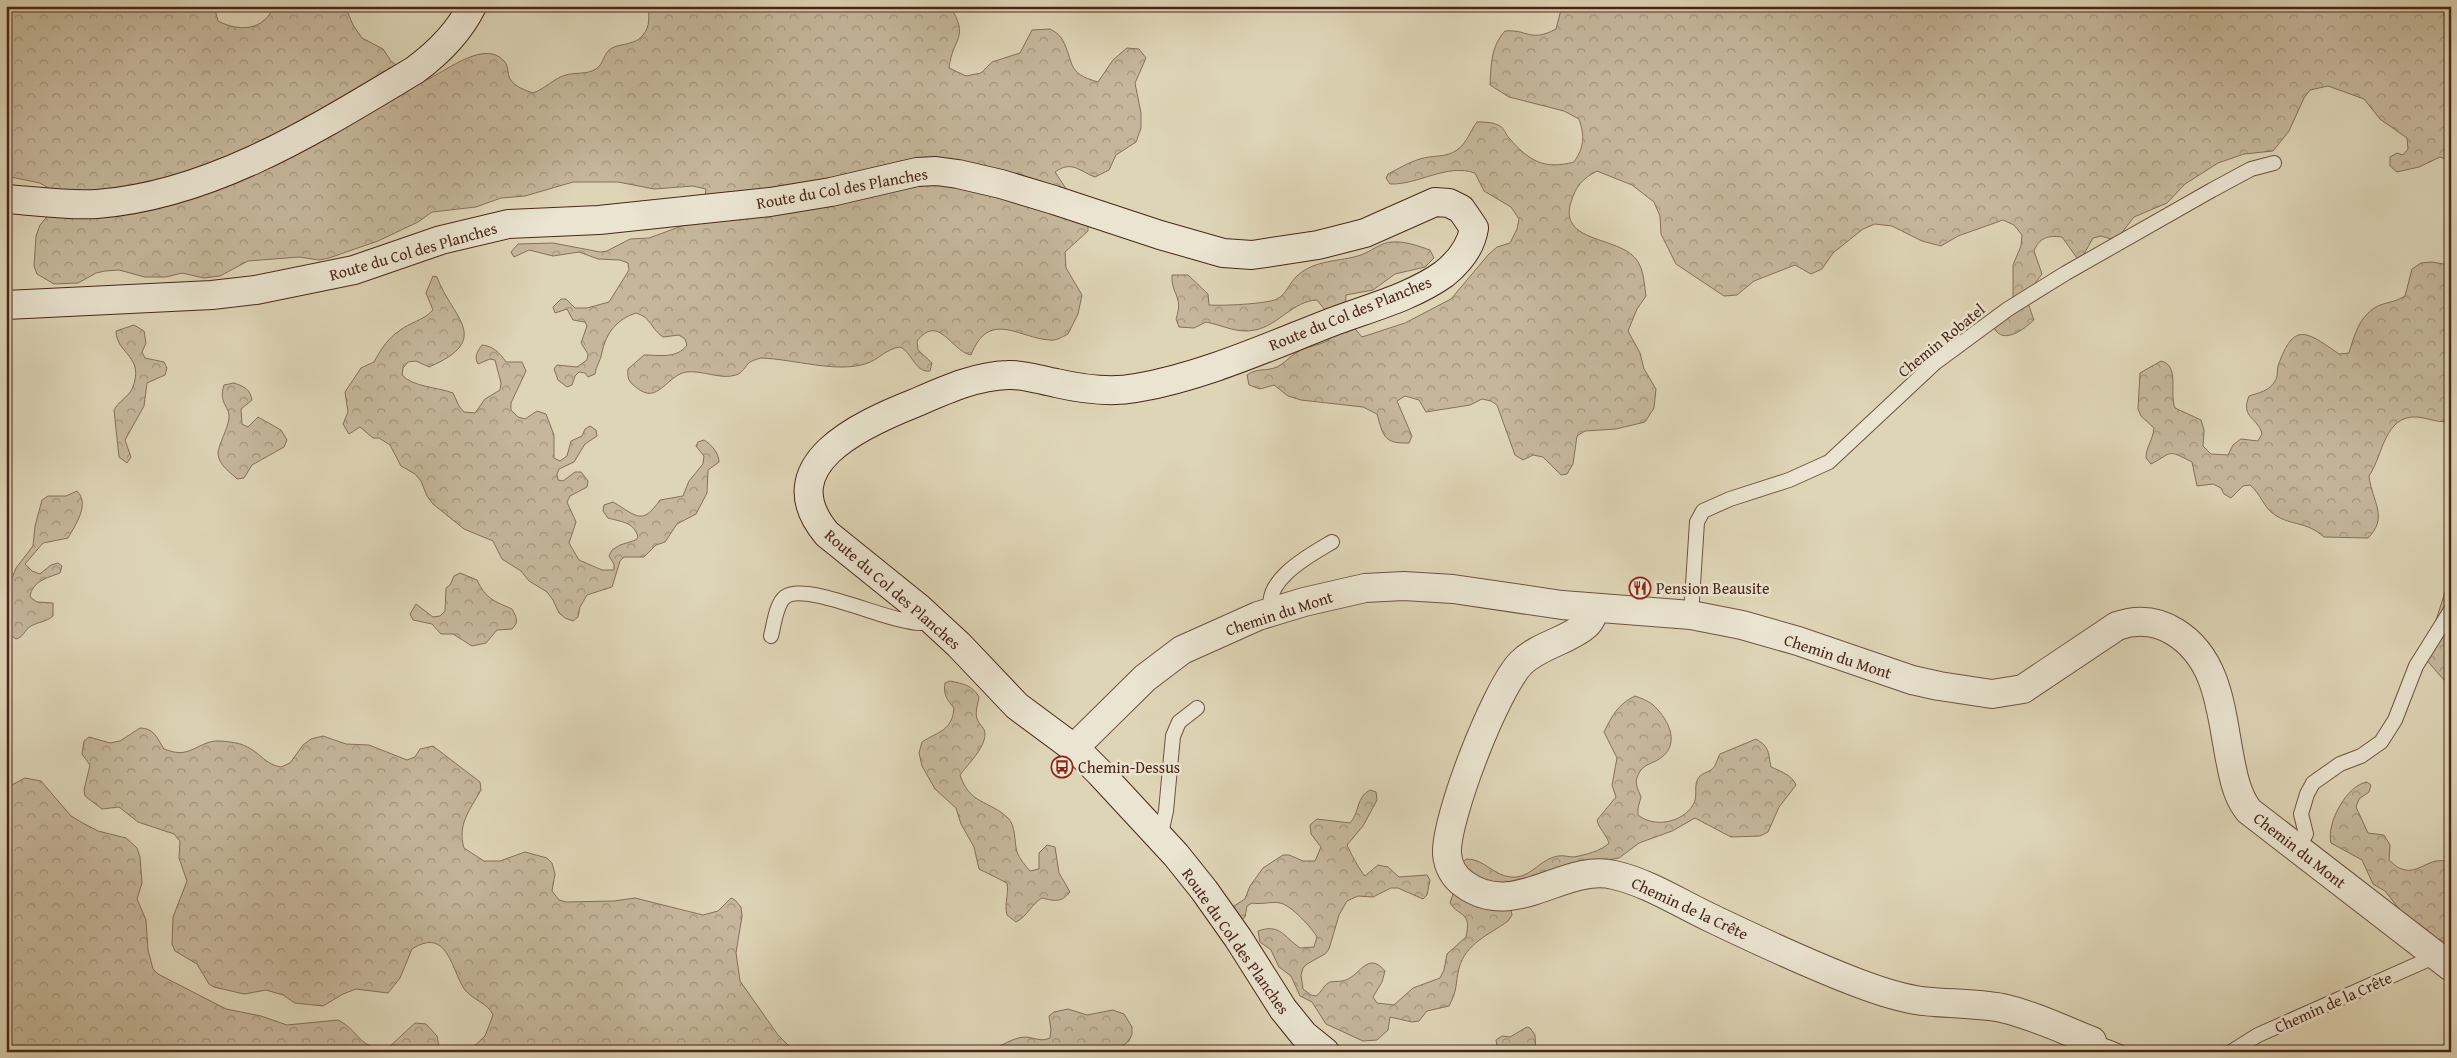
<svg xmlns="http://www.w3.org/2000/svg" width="2457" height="1058" viewBox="0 0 2457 1058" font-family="'Gentium Book Plus',serif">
  <defs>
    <pattern id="forest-crowns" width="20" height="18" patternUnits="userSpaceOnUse" patternTransform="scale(1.25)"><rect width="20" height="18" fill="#c5b79b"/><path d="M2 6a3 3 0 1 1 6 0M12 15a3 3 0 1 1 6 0" fill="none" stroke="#a2957d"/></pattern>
  </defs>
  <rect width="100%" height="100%" fill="#ded5b6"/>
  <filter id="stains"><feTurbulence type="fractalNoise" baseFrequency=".004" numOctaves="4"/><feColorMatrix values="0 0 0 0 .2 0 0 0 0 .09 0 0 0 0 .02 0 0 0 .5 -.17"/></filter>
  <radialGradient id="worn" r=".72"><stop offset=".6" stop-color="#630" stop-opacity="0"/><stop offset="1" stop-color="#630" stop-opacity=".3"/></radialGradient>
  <g fill="url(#forest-crowns)" stroke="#886e5a">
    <path d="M6,6H214L218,21C239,32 264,31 274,6H345L353,25L362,38L383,49L391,61L419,83C440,77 483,37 504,61C509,66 507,73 510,79C515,87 525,90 533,93C545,89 554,78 566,75C576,72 586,75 596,69C604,64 603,53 612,48C622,43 636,45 643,35C651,25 648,18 649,6H950C970,39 953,36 949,68L966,76L981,73L992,62L1020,53L1032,30L1050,29C1054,31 1060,35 1062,39C1075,62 1065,73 1098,82L1113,60L1127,48L1139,49L1146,58L1135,83L1141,113V128L1136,142L1116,155L1109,170L1095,177C1079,171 1072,160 1055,172L1088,222V231L1065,252L1066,268L1082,295L1078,314L1068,334C1062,337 1056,341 1050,340C1018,338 989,309 971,355C951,351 939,313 917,341L918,350L932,363L930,371C915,373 912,352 900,347C885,349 879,360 865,364C836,373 793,359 761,358C758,359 753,360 750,362C745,366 743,373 736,375C721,380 703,370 686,372C666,376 658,405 637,388C629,382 627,379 628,369L644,355C660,355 677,359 687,345L685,339L679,335L663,337C651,329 651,317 636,313C617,319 606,333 602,352C601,360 596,366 595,374L588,377L585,373L579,372L575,376L572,385L567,387L558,380L554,369L557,365L577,367L587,360L588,354L581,343L587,326L585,322L573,320L567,309L555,313L553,307L561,299H566L575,308H587L609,302L629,270L628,263L620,260L598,259L579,252L553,256L529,250L514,257L511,252L518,244L553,243L600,252L607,251L630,239L649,238L693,222H701L706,189L693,186L654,189L618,182H573L525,196L501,198L476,207L432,212L418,222L378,241L329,258L319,260L299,257L248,261L220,276L204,278L182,273L166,277H145L119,270L105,271L96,273L78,283L54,284L37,274L34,266L36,236L40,225L51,212L50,189L40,183L6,176Z"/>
    <path d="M1562,6H2451V161L2440,157L2419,167L2397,172L2390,166V157L2397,153L2403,155L2408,149L2407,138L2380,119L2364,99L2328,86L2310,90L2304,98L2289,131L2273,151L2244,154L2218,163L2185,184L2167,203L2134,217L2120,235L2111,239L2101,236L2093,238L2084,254L2077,258L2062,237C2048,235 2039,238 2034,251L2042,274C2026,296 2024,293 2034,320C2020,333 1997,348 1991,319L1998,307L2013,299V265L2021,246L2022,235L2014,225L2003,220L1958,236L1941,246L1922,241L1892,226L1875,224L1863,229L1833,253L1822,269L1811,274L1795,265L1754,281L1737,295L1724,296L1676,264L1661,234L1660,216L1654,202L1632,185L1597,171C1582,179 1576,186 1571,202C1558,243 1618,236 1636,259C1644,269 1644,283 1646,296L1637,309L1628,331L1640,353L1644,369L1656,389L1654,408L1645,422L1616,429L1585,431L1577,436L1573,464L1567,474L1561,475L1543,457L1533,455L1523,460L1515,455L1497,405L1491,401L1482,399L1470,405L1426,412L1419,400L1405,396L1397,401L1412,436L1409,443C1383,444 1383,435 1377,414L1363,407L1301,400L1288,396L1274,385L1260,389L1249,385L1247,375C1259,367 1265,372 1277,367C1284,364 1289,357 1296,353C1306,346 1318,346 1329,340L1325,310L1317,300C1293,301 1279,325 1255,330C1238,334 1222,325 1206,322L1194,328L1179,327L1176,319C1184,296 1171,295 1172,275H1188L1208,294L1209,305C1221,306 1267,304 1277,299C1286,295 1290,282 1297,276C1315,259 1340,262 1361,255C1372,251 1381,242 1393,242C1405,241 1418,246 1430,250L1434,258L1425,267L1395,274L1373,290L1346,295L1345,317L1362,337L1405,323L1451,299L1488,255L1497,247L1510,243L1517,229L1519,219L1511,207L1484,191L1475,173C1446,163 1419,185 1390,184L1386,178L1388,174C1398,169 1409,162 1420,159C1432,155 1446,158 1457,150C1467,143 1470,131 1477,122C1485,122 1493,122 1500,126C1504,128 1506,135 1509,138C1529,161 1544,170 1574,162C1584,147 1585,137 1579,119L1564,111L1509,97L1490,85C1491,65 1491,46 1505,31C1528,29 1530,43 1556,29Z"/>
    <path d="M2432,262L2449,265L2451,263V421C2441,424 2428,418 2417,417C2384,415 2383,456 2369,476C2372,502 2389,517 2368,538L2324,537C2306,521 2292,526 2275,515C2263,507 2261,494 2250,485L2243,486L2231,498L2224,494L2221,488L2213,484L2197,486L2192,462C2166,449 2174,452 2151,464L2146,458C2146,447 2153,440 2154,428L2141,416L2138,409L2140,373L2161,361C2180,365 2169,394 2175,408L2201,420L2204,430L2203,446L2211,454L2228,455L2233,445L2241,439L2258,441L2262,434C2258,417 2240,418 2249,396C2258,393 2270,391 2275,381C2278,377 2277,371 2278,366C2294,320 2307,332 2339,354L2349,353C2354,336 2359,317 2376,307C2385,302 2394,303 2405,296L2412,269L2421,263Z"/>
    <path d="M433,276L437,277C452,318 494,339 429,367L416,361L408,362L403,368L402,375C413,387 437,387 453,393L459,406L464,412L475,413L485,399L500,390L501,383L495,360L490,359L478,364C474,357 477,352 482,345C493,346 500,353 506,362H522L526,371L511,403V410L518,417L525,419L537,411L546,414L554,435V458L560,461L567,456L571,441L582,436L585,429L590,426L596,430L597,436L585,444L574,462L559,469L557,474L558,480L563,481L575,472H581L588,481L587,487L570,496L567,502L576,522L569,543L579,560L602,570H614V564L609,556L612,550L620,545L636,540L638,537C634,522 622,522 608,518L603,511L604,505L613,502C637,516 642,526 660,500L683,496L689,481L703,464L704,456L696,446L698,442L704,440C711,444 719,453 719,462L708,470L707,493L696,514L677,524L665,542L656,545L644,557H624L620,561L612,587L587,595L580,607L578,617L573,621L565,618L559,613L553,600L547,592L529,581L521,571L502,559L493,541L464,529L433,504L427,496L421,481L415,474L401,466L390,445L379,438H373L360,427L349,434L343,424L348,412L345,392L361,368L374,362C380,351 388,338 399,331C410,322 423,321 433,310L426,293Z"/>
    <path d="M134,325L144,331L146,343L142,352L145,358L164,362L167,368L165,375L147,383L144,406L125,440L131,457L127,463L119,457L114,410C118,402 128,397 132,389C146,356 116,354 116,331Z"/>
    <path d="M234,383C245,387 250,389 252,400L241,409L242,424L248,427L258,417L281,430L287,440L284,447L252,465L244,478L237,479C230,472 219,465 218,454C218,445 228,429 229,418C230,406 218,404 224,385Z"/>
    <path d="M77,491C90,504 76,524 68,538L43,543L25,564L32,571L40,574L51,565L58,563L62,566L60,573C47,578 32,581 30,597L37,602L53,603V616C46,622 38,622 31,626C24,630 24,637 16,639L6,632V598L10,590V583L16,568L33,546L35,526L42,500L48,496H66Z"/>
    <path d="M460,573L477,580C486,599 494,601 512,609C517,618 519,622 512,629L497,630L486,643L472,646L453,634H441L432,624L413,620L410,614L416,604L433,617L440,616L445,611L446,588L450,585L454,576Z"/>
    <path d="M2451,586V683L2444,680L2424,657L2446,589Z"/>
    <path d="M950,681C964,684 972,685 979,697C978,704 974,714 978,721C980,725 985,728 985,734C985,748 968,764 960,775C970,805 989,800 1008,818C1016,826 1014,841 1017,852C1020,860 1025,865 1030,871L1039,869V853L1047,845L1055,847L1059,873L1070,892C1061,903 1055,901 1042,898C1031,904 1028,916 1016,922L1007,915C1004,903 1009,895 1007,883L979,869L974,847L961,824L956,808L935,789L922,766L919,753L922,742C939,731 952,731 954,708C947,700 943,694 945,683Z"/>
    <path d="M1635,696C1641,698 1648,701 1652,704C1667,717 1681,742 1662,757C1654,764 1643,763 1638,775C1634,783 1638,789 1641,797L1638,808V815C1654,828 1682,823 1693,805C1699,796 1692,784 1700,776C1703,773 1708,772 1711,770C1716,767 1717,759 1720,754L1756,739C1770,747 1768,753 1771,767C1780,771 1792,775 1796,785L1779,807L1768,832L1760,836L1731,837L1695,818L1672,831L1639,843L1619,858L1576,865L1510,905L1512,915L1508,921C1489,935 1466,943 1459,968C1455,985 1458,989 1449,1006L1427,1011L1419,1021L1412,1022L1390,1017L1388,1030L1377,1040L1363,1041L1326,1024L1312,1002L1300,996L1291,976L1279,967L1271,950L1260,942L1258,931C1280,923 1284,937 1300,948L1314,947L1317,937C1312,928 1291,905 1280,903C1271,901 1262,905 1252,903L1247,906L1245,917L1240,921L1231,908L1245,899L1250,886L1263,868L1283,855H1289L1303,861H1315L1321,847L1311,834L1310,825L1317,819L1350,823C1360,812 1356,797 1370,790L1376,792L1377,800L1363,826L1347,845C1350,852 1360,871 1365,876L1378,865L1388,867L1399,877L1427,875L1430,880L1427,895L1423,899L1398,888H1391L1373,897L1358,896L1347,901L1339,915L1329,949L1325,954L1307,964L1303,968L1301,975L1303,989L1311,995L1316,996C1322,992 1323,985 1330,982C1335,981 1341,982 1346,980C1361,974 1368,951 1385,971L1382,982L1373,997L1377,1003L1394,1005L1413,988L1440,978L1444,970L1447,954L1466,937C1472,911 1459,917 1450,903L1453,894L1468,899L1460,865L1466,859C1483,858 1494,876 1511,877C1531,879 1539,859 1558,856C1563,855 1569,857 1574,857C1584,855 1602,851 1609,843C1606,834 1599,829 1597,820L1616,797L1612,785L1617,758L1604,732C1612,716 1618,704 1635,696Z"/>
    <path d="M140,728C154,728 157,738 164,749C185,757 189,750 207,743C214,740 223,741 230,742C258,745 261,764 281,767L290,763L303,745L311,739L323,736L346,744L369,745L407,760L415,757L420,749L433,746L480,782L481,790C470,810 457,824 464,848L484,861H500L525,852L547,858L552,863L555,874L552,891L559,900L566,902L614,901L635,898L703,915L718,911L731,898L735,900L741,907L742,916L736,953L740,981L778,1035L795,1052H468L485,1036L493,1015C488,1003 473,1000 465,990C451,970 448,926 412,949L400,978L388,993L356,989L343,994L323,1006L295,1003L283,995L266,990L244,994L214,987L209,984L197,964L175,951L172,944L173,917L187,881L179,858L180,841L174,834L138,822L119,807L102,809L85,796L84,790L90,765L82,754L84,741L89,737L110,743L120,741Z"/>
    <path d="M25,778L41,781L71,816L81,822L98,831L126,838L137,848L140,857L142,883L137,899L146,920L148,950L153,969L158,974L226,1009L261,1016L287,1025L338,1020C360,1031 357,1048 387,1049L415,1023L426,1024L437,1036L440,1052H6V788Z"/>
    <path d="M2367,782L2371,785L2369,792L2359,799L2356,807L2368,833L2384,835L2390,845L2389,860C2393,863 2397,868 2402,869C2419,876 2433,852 2451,864V941H2442L2432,937L2421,925L2404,915L2385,891L2373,884L2362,860L2331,843C2326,823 2347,785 2367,782Z"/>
    <path d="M1068,1009L1087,1015L1113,1010L1124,1014L1132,1027V1034L1129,1041L1114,1052H995V1048C1005,1044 1015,1037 1026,1037C1035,1038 1042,1042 1050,1038L1051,1030L1049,1016L1054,1012Z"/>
    <path d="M1527,1027L1530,1028L1535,1035L1536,1052H1498L1496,1040L1502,1036L1510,1037Z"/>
  </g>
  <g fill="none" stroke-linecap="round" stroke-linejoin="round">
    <g stroke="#6f5240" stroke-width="16">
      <g id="lane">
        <path d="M1272,612C1261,581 1310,555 1332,542"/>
        <path d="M1691,615L1697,522L1703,511L1730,499L1789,480L1829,462L1936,362L2008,309L2066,273L2212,190L2251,169L2274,163"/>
        <path d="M771,636C774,625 776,604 785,597C806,581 892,624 921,623C924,623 928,621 932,620"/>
        <path d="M1160,838L1166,811L1173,736L1179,722L1197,708"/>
        <path d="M2298,848L2306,834L2301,814L2307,794L2313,783L2340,764L2361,756L2381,742L2395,720L2416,666L2451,610"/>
        <path d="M2092,1041L2120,1052"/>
        <path d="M2231,1052L2258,1035L2436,956"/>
      </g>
    </g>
    <g stroke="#6f5240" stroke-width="30">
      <g id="street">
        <path d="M1596,608C1593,614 1591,621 1586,625C1568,641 1539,645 1521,663C1496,688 1445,819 1447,854C1448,866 1454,877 1464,884C1515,921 1563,863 1614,875C1649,883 1679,903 1711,918C1759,941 1808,964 1858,983C1879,991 1900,998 1922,1001C1948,1004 1975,1003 2002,1008C2033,1015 2062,1029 2092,1041"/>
        <path d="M1074,748L1145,678L1182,650L1258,616L1304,602L1365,588L1404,586L1453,589L1562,605L1691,615L1742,625L1798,641L1912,680L1939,686L1992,694L2023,689L2117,626C2137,619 2156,620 2175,632C2222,661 2221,720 2232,769C2235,784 2239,799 2249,811L2451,967"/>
      </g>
    </g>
    <g stroke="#4a2618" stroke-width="30">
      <g id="secondary">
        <path d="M6,199C36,201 67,206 97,204C213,195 318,128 415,70C438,53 459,32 472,6"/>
        <path d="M6,305L212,295L256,290L354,270L441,240L508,224L599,220L770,202L831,192L917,172L936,171L958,174L1001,184L1054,200L1160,235L1223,253L1252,255L1318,245L1365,233L1435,202L1449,203L1461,209L1474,228C1471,247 1459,262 1444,274C1412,297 1369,308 1332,322C1270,346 1202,377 1136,388C1110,393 1082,389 1056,383C1040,380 1024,374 1008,375C975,376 945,390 915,403C862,424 769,465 827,534L920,609L959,645L1017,706L1079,752L1100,773L1176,855L1204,890L1238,938L1283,1009L1304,1035L1325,1052"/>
      </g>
    </g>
    <use href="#lane" stroke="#eae4d0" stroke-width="14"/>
    <use href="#street" stroke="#eae4d0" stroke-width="28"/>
    <use href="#secondary" stroke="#eae4d0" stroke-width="28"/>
  </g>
  <defs>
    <g id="restaurant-ring" transform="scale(1.125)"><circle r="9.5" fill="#eae4d0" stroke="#8f2418" stroke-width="1.5"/><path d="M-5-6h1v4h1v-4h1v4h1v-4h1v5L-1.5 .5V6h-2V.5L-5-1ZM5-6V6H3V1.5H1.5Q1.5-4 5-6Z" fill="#8f2418"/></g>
    <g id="bus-ring" transform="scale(1.125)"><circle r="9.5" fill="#eae4d0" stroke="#8f2418" stroke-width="1.5"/><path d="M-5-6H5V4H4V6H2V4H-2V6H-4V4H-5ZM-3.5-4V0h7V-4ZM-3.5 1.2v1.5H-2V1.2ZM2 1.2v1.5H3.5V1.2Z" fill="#8f2418"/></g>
  </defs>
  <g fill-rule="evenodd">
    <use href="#restaurant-ring" x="1640" y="588"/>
    <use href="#bus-ring" x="1062" y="767"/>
  </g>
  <g text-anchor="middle" stroke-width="5" stroke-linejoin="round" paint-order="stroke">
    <g font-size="16" fill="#4a2618" stroke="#eae4d0">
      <text transform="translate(842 188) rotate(-10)" y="6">Route du Col des Planches</text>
      <text transform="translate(413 251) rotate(-16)" y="6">Route du Col des Planches</text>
      <text transform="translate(1350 313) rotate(-22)" y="6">Route du Col des Planches</text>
      <text transform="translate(1941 340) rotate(-39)" y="6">Chemin Robatel</text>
      <text transform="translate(893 589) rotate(41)" y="6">Route du Col des Planches</text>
      <text transform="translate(1279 613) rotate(-18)" y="6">Chemin du Mont</text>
      <text transform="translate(1838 656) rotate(18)" y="6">Chemin du Mont</text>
      <text transform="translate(2300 850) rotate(38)" y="6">Chemin du Mont</text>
      <text transform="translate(1690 908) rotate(25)" y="6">Chemin de la Crête</text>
      <text transform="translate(1236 941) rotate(55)" y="6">Route du Col des Planches</text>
      <text transform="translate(2333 1002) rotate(-24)" y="6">Chemin de la Crête</text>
    </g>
    <g font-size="16" fill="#4a2618" stroke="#eae4d0" text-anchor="start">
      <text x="1656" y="594">Pension Beausite</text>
      <text x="1078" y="773">Chemin-Dessus</text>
    </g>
  </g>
  <rect width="2457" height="1058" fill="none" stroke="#ded5b6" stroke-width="25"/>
  <rect x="8" y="8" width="2442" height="1043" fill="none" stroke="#4a2618" stroke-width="2.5"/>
  <rect x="12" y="12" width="2432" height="1033" fill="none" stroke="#4a2618"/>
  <rect width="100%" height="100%" filter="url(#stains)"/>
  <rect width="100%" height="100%" fill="url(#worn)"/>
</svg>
